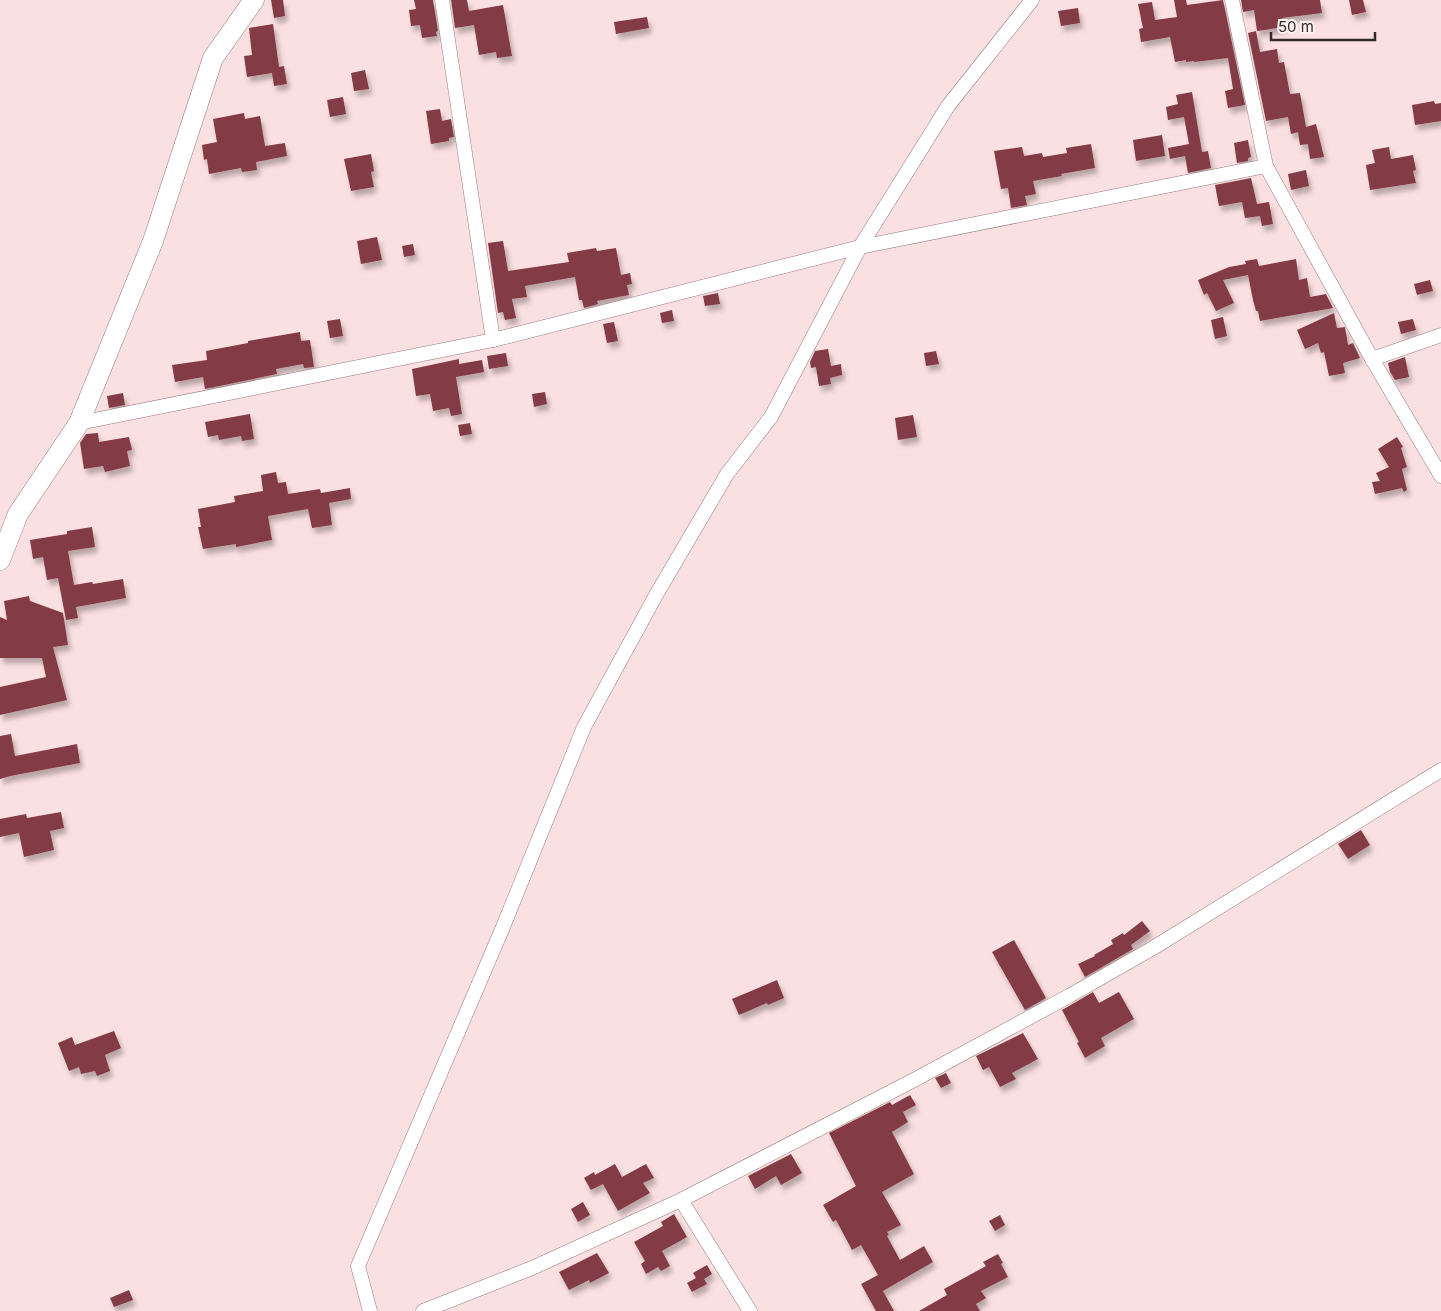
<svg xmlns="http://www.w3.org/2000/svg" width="1441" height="1311" viewBox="0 0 1441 1311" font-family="Inter,sans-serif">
  <defs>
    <filter id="shadow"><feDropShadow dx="3" dy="5.5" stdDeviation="2.5" flood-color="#0004"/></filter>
  </defs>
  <rect width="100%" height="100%" fill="#fbe0e1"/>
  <g fill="#833b44" filter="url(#shadow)">
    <path d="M271,0H283L285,16L274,18Z"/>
    <path d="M414,0H433L438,31L436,32L437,36L422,38L420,25L411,26L409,10L416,9Z"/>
    <path d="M451,0H467L469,11L503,5L512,56L497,58L496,52L479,55L474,25L455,28Z"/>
    <path d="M1174,0H1186L1187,5L1223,0L1245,105L1228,108L1225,91L1233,89L1228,58L1194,62V61L1186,62V60L1175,62L1170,37L1141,42L1139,29L1143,28L1138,4L1152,2L1155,20L1177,17Z"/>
    <path d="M1241,0H1320L1322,13L1282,18L1284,27L1257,31L1254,10L1243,12Z"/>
    <path d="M1349,0H1363L1366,12L1352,15Z"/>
    <path d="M1078,8L1080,23L1061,26L1058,11Z"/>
    <path d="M647,17L649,28L616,34L614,22Z"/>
    <path d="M273,24L279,67L284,66L287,84L274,86L272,73L247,77L244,56L252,55L249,28Z"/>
    <path d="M1256,31L1260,52L1277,49L1279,63L1284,62L1290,94L1300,93L1306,127L1316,124L1324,157L1310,159L1308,144L1300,145L1298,132L1291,134L1288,117L1266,121L1248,33Z"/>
    <path d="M365,70L369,89L354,91L351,73Z"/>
    <path d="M1192,92L1202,152L1208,151L1211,168L1188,173L1185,156L1170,159L1168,148L1189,144L1184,117L1168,120L1166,107L1178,104L1176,95Z"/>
    <path d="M343,97L346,114L330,117L327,100Z"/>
    <path d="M1434,101L1435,104L1441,103V121L1415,125L1412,105Z"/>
    <path d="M440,109L442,121L451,119L454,137L449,138V141L431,144L426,111Z"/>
    <path d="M244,113L245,119L260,116L265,146L285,143L287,156L256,162L257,170L242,172L241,168L209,174L207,159L204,160L202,145L217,142L213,119Z"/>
    <path d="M1162,135L1165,156L1136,161L1133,140Z"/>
    <path d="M1248,140L1251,157L1248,158V161L1237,163L1234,143Z"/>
    <path d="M1091,144L1095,168L1061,174L1062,176L1033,181L1036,194L1025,196L1027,205L1011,208L1008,188L1001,189L994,151L1022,147L1024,156L1042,153L1043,157L1067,153L1066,148Z"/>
    <path d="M1389,147L1391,159L1413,155L1416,170L1413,171L1416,183L1370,190L1366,165L1375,163L1372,150Z"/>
    <path d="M371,154L374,171L371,172L374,187L351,191L344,159Z"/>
    <path d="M1306,170L1309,186L1291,190L1288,174Z"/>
    <path d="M1251,178L1257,204L1269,202L1273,224L1262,226L1260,216L1245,218L1242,202L1219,206L1215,185Z"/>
    <path d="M377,237L382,260L361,264L357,241Z"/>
    <path d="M503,241L508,271L569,262L567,253L596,248L597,251L616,248L621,275L630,273L632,284L627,285L629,295L597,301L598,304L584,308L582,300H579L575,277L547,282L525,286L527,297L512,299L516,318L505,320L503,312L498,313L488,243Z"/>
    <path d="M413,244L415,255L404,257L402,246Z"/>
    <path d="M1257,259L1259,266L1296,259L1299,280L1307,278L1310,297L1326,294L1333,308L1260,321L1258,311H1256L1253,300L1248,275L1223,280L1234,303L1216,311L1207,293L1204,295L1198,280L1229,267L1246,264L1245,261Z"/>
    <path d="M1430,280L1433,291L1417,295L1414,284Z"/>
    <path d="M718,293L720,304L705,306L703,296Z"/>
    <path d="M672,310L674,321L662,323L660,313Z"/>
    <path d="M1334,313L1337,328L1345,327L1348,345L1353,343L1360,358L1343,363L1345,373L1329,376L1324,352L1321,353L1318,343L1305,349L1297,330Z"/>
    <path d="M1223,317L1227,336L1215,339L1211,320Z"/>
    <path d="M340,319L343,336L330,338L327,321Z"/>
    <path d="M1413,319L1416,330L1401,334L1398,322Z"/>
    <path d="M614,322L618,341L607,343L603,324Z"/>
    <path d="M300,332L301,341L310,340L314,367L304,368L303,364L276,369L277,374L205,389L203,377L175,382L172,365L207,360L206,351L248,343V341Z"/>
    <path d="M828,349L831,366L841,364L842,375L830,378L831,384L819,386L816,367L811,368L810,362L815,351Z"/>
    <path d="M936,351L939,364L926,366L924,353Z"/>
    <path d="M506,353L508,366L489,369L487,356Z"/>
    <path d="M1405,357L1409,377L1395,380L1390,372L1388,363Z"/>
    <path d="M459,359V364L482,360L484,372L456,377L462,414L451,416L449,408L433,411L430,394L416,396L412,369Z"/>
    <path d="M545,392L547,404L534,407L532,394Z"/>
    <path d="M123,393L125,405L109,408L107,396Z"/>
    <path d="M250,414L254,439L242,441L241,436L219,440L218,435L208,437L205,422Z"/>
    <path d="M913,415L917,437L898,440L895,418Z"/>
    <path d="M470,423L472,434L460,436L458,425Z"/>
    <path d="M98,433L99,442L129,437L132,450L127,451L130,466L105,472L103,466L84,469L80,443L86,434Z"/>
    <path d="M1397,437L1403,447L1401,448L1407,467L1402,469L1407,490L1404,492L1402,488L1375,494L1372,482L1380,481L1376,473L1389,467L1378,449Z"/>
    <path d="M276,472L278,483L286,482L288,494L320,489L321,493L350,488L351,499L329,503L332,525L312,528L308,509L268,516L272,540L236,547V544L203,549L198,527H201L198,509L235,502L234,496L263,491L261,475Z"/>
    <path d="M92,527L95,547L68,551L74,585L92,582L93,584L123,579L126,598L76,607L78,618L66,620L58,578L47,580L43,557L33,559L30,540L67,534V531Z"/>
    <path d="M29,596L30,601L63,613L68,645L53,647L67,700L0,715V687L46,677L42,658H0V617L7,620L4,601Z"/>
    <path d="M11,734L15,756L77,744L80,763L10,776L0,779V736Z"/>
    <path d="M61,812L64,828L50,831L54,850L24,857L19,833L0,837V819L26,814L27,818Z"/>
    <path d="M1361,830L1370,845L1348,859L1338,844Z"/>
    <path d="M1142,921L1150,931L1131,945L1133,949L1085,977L1078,964L1095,956L1094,955L1113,944L1111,940L1123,933L1124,935Z"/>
    <path d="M1014,940L1046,998L1025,1010L992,952Z"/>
    <path d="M777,980L784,998L768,1005L767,1003L739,1015L732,999Z"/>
    <path d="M1093,992L1099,1003L1119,992L1134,1019L1101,1038L1105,1046L1085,1058L1077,1043L1079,1042L1062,1010Z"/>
    <path d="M114,1031L121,1048L105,1055L110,1071L97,1076L95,1071L81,1074L79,1067L69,1071L58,1043L72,1037L75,1045Z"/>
    <path d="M1023,1033L1038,1059L1012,1073L1016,1079L1000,1087L989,1067L983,1070L976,1056Z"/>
    <path d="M946,1073L951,1083L941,1088L935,1078Z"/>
    <path d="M910,1095L916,1105L903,1112L908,1122L892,1132L914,1174L882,1192L901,1225L887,1232L889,1235L887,1236L900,1260L924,1246L933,1262L883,1291L894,1311H876L861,1284L878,1275L861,1245L852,1250L836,1220L833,1222L823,1205L856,1186L829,1133L890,1102L892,1105Z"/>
    <path d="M791,1154L802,1173L781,1185L776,1176L755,1189L748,1176Z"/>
    <path d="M615,1164L622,1177L646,1164L654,1178L643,1183L650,1193L618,1211L603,1184L591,1190L584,1178L594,1172L595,1175Z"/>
    <path d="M583,1202L590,1215L578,1222L571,1209Z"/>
    <path d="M674,1214L687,1237L662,1251L670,1266L661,1271L658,1267L646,1274L641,1264L645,1261L634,1242L663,1226L661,1222Z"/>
    <path d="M1000,1215L1005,1225L995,1231L989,1221Z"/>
    <path d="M597,1253L609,1273L590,1283L589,1280L569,1290L559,1272Z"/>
    <path d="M998,1254L1003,1263L1001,1264L1008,1277L981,1291L986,1298L976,1304L980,1311H919L947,1295L944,1289L986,1266L983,1262Z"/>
    <path d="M707,1265L712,1274L704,1279L707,1284L692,1292L687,1283L696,1278L693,1273Z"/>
    <path d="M129,1290L133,1300L114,1307L110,1298Z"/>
  </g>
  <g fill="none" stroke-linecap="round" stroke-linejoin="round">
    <g stroke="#947c7d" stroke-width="15">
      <g id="street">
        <path d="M442,0L493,340"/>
        <path d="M1232,0L1266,166L1372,359L1441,476"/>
        <path d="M1372,359L1441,335"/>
        <path d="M79,423L493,340L860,247L1266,166"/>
        <path d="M681,1200L750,1311"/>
        <path d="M370,1311L358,1266L503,927L584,727L656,595L727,474L771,417L860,247L948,106L1032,0"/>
        <path d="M423,1311L532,1268L681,1200L914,1080L1069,996L1153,948L1441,770"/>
      </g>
    </g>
    <g stroke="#947c7d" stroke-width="21">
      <path id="secondary" d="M0,560L18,514L79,423L153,241L213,58L254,0"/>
    </g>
    <use href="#street" stroke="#fff" stroke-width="14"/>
    <use href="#secondary" stroke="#fff" stroke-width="20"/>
  </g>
  <path d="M1271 32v8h104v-8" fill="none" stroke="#332929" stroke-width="2.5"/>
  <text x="1278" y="32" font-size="15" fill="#332929" stroke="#fdf2f2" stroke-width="4" paint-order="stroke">50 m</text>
</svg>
